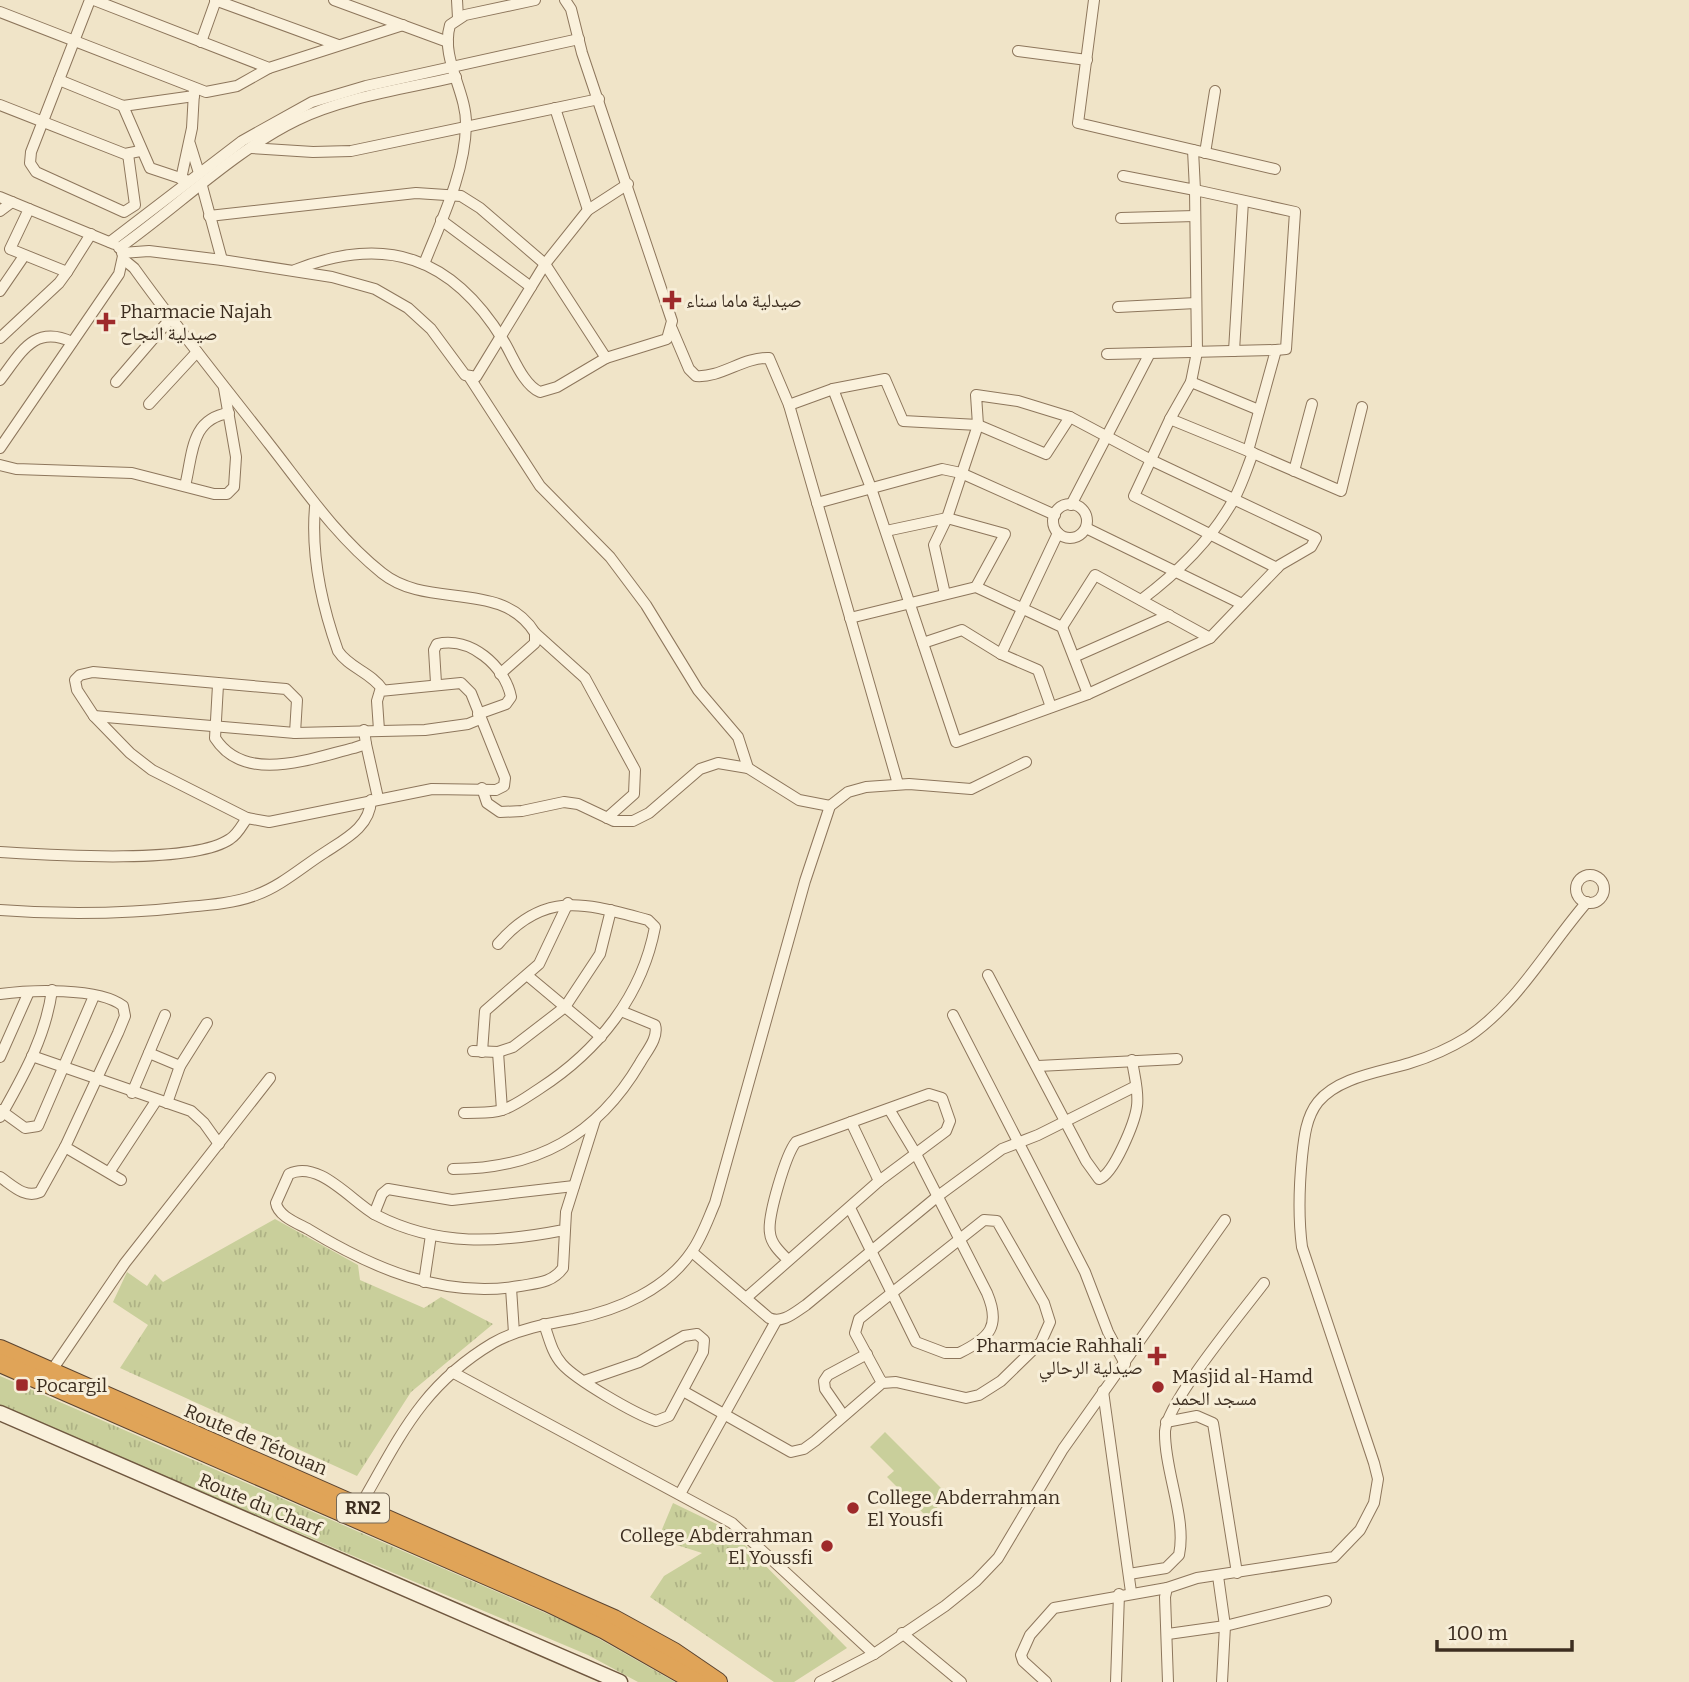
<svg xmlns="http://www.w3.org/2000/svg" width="1689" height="1682" viewBox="0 0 1689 1682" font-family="Bitter,'Noto Naskh Arabic',serif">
  <defs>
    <pattern id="grass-tufts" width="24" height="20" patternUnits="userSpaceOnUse" patternTransform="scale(1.75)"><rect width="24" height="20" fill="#c9cf9b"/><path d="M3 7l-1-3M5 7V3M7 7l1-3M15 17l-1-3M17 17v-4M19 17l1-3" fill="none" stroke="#aeb285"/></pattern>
  </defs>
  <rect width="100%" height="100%" fill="#f0e4c8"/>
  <g fill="url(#grass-tufts)">
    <path d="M275,1219L358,1265L360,1280L424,1308L441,1297L493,1324L411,1392L357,1476L120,1368L148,1325L113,1302L127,1272L147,1286L155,1274L163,1282Z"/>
    <path d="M0,1376L580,1628L675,1682H638L588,1655L0,1407Z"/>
    <path d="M673,1503L731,1531L847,1648L794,1682H774L650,1597L664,1576L702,1553L658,1539Z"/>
  </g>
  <path fill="#c9cf9b" d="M885,1432L949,1496L927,1517L887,1477L894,1471L870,1447Z"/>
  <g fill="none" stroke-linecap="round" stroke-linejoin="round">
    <g stroke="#8d765c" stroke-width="12">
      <g id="street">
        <path d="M90,0L31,152L30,163L36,172L124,212L135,205L128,154"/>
        <path d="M94,0L269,68L403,25"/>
        <path d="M215,0L338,45"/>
        <path d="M334,0L448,42"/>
        <path d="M457,0L458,18"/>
        <path d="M1094,0L1078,123L1275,169"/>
        <path d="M0,12L206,92L237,86L269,68"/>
        <path d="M201,42L216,0"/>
        <path d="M1018,51L1087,60"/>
        <path d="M59,80L123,106L194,96"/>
        <path d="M0,105L125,154L140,151"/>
        <path d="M123,106L150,168L189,181"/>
        <path d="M555,108L588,210"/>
        <path d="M190,144L199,173"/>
        <path d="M251,148L313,152L351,151L599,99"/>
        <path d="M1205,153L1215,91"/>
        <path d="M1123,176L1195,190L1193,150"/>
        <path d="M181,179L192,128L194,92"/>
        <path d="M202,186L222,260"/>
        <path d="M0,197L114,244"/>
        <path d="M29,209L10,249L67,272L91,234"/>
        <path d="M0,211L12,202"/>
        <path d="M209,216L416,193L461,196L480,208L545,264L606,358L667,339L672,321L582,53L571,9L565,0"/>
        <path d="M1121,218L1195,216"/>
        <path d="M441,220L531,287"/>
        <path d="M110,242L242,141L312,102L366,86L579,39"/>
        <path d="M119,248C176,208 235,150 297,120C345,97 404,89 456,77"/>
        <path d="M122,253L149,251L222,260L332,277L375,289L408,308L431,329L465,375L476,377L545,264L588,210L628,184"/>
        <path d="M123,259L134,268C177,328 224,386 270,445C306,491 336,536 382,573C428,610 502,579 535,633V643L500,674"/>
        <path d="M424,264C441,221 465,173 466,125C467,92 440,58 450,25L465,15L535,0"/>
        <path d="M295,270C386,234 452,257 503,340C513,356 523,385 540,392L557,387L606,358"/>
        <path d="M0,291L24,256"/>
        <path d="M1118,307L1196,303"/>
        <path d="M672,329L689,369L696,376C721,378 743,357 769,358L789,405L898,784"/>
        <path d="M0,338L59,283L67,272"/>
        <path d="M1234,351L1243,201"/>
        <path d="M1107,354L1150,353"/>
        <path d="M470,378L540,486L610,557L646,605L698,690L738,737L748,768"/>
        <path d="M0,380C21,353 34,324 72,342"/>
        <path d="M116,382L171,318"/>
        <path d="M1191,382L1197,352L1195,190L1295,212L1286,349L1276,350"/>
        <path d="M833,389L885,379L903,421L978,425L1046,454L1070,417"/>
        <path d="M149,404L197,352"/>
        <path d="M789,405L833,389L871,488L956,742L1088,694L1210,638L1280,565L1311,547L1316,538L1153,461L1070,417L1018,401L976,395L978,425L947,518L934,545L945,594"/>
        <path d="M1170,419L1191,382L1259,410"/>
        <path d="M0,448L119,274L123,256"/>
        <path d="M1253,453L1341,491L1362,407"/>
        <path d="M0,465L16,469L132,473L214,494H227L234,487L236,457L224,388"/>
        <path d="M1294,471L1312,404"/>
        <path d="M185,486C193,454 190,419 229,413"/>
        <path d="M817,503L942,469L961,473L1055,515"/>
        <circle cx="1070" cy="521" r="17"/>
        <path d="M1071,505L1150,353L1276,350L1248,451"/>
        <path d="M315,507C311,554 322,606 338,651C349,668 371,672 383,690"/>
        <path d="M1086,528L1242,604"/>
        <path d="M886,531L947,518L1005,534L976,587"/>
        <path d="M1141,600C1177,573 1212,539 1234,499C1242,485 1247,468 1253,453L1170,419L1134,496L1277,568"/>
        <path d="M850,618L976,587L1062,627L1088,694"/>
        <path d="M1062,627L1095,575L1210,638"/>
        <path d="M535,633L585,678L635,770L634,794L607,818"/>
        <path d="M923,643L962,630L1001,654L1038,670L1051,707"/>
        <path d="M1001,654L1058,533"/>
        <path d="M1074,657L1169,615"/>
        <path d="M436,683L434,650L437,644C470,636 505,666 511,697L506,704L478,714"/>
        <path d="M218,685L215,738C245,785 312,758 354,748L366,744L364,730"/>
        <path d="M94,716L295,733L425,730L468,724L480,719"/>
        <path d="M295,733L297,700L286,689L93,672L80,675L75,680L77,690L94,716L130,753L152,770L247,818L269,822L432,789L496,790L504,786L505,778L471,693L461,683L380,691L377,701L379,730"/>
        <path d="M366,744L378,798"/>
        <path d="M482,788L487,803L500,812L522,811L564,802L578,804L614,821H633L649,813L700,769L718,763L748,768L799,800L830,806"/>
        <path d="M0,852C48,855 193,865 230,839C238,834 242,825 247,818"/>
        <circle cx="1590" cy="889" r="14"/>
        <path d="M0,910C63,915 125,914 187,907C210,905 235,903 256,895C281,886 302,867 324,853C345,839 370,827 371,800"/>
        <path d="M988,975L1086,1161L1099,1179C1114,1174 1135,1122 1137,1106C1139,1091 1134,1075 1132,1060"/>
        <path d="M528,976L601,1037"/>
        <path d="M0,994C29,990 99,987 123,1006L125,1016L118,1033L65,1147L121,1180"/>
        <path d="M953,1015L1085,1272L1108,1332L1125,1364"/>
        <path d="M473,1051L498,1052L513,1047L565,1007L600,954L611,910"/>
        <path d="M482,1052L485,1011L539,964L568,903"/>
        <path d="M498,1052L502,1110"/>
        <path d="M149,1053L180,1066"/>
        <path d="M32,1056L191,1111L204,1123L219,1144"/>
        <path d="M0,1057L28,994"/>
        <path d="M1038,1066L1177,1059"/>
        <path d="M132,1093L165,1015"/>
        <path d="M167,1103L180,1066L207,1023"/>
        <path d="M0,1110L3,1112C25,1073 46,1035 52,990"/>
        <path d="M464,1113C477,1112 490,1114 502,1110C515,1106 528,1096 539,1089C598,1051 642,996 655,927L648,920C587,904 545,889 498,944"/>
        <path d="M0,1117L3,1112L25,1128L38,1126L94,996"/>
        <path d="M851,1122L879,1181"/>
        <path d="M453,1169C536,1169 597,1136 640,1063C646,1052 659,1038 655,1025L621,1011"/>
        <path d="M110,1171L156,1101"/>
        <path d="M0,1177C12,1185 25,1199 40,1192L65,1147"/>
        <path d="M850,1208L916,1342L945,1353H959C990,1338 1001,1326 987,1293L916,1154L889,1109"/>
        <path d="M374,1214L382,1194L388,1189L452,1200L574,1186"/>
        <path d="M564,1230C498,1243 438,1247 376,1215C352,1202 319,1159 289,1174L276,1203C278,1216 297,1223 308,1229C372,1268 443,1299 520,1286C537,1283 552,1283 563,1268L566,1212L595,1120"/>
        <path d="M692,1252L769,1318C782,1324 794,1313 806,1305L938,1196L1002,1149L1038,1135L1136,1086"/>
        <path d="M424,1282L431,1235"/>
        <path d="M511,1288L514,1333"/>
        <path d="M746,1298L879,1181L946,1131L950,1121L942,1098L929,1094L796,1142C786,1154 767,1217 770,1233C771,1244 781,1253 788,1260"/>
        <path d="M544,1324C549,1338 552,1353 562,1364C576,1380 635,1414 656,1421L669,1416L703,1352L704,1340L697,1334L684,1336L639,1362L584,1381"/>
        <path d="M452,1372L732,1523L874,1654"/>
        <path d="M50,1373L125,1263L270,1078"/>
        <path d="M683,1391L791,1452L804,1449L815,1441L882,1383L896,1382L966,1398L979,1395L1001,1381L1041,1342L1050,1322L1044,1303L997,1221L984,1220L859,1319L855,1333L882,1383"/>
        <path d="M1103,1391L1131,1592"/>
        <path d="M843,1415L825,1389L824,1381L828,1375L867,1354"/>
        <path d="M1166,1422L1197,1416L1213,1423L1237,1573"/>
        <path d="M680,1494L776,1321"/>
        <path d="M360,1506C400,1437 421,1386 493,1343C518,1329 546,1324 574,1319C618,1310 666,1290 692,1251C702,1237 708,1219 715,1203L805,881L830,806L848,792L866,787L909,784L971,789L1026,762"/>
        <path d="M1129,1574L1166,1568L1179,1555C1187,1518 1164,1470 1165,1431C1167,1402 1243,1311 1264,1283"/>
        <path d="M1218,1576L1225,1626L1222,1682"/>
        <path d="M902,1633L961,1682"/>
        <path d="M1168,1634L1225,1626L1326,1601"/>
        <path d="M820,1682L874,1654L945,1606L976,1581L998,1558L1063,1449L1225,1220"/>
        <path d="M1046,1682L1023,1661L1021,1655L1030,1635L1054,1608L1167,1588"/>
        <path d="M1116,1682L1119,1594"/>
        <path d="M1168,1682L1165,1597L1167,1588L1197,1578L1334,1557L1360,1530L1374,1503L1378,1479L1374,1463L1302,1247C1298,1216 1299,1188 1302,1157C1304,1138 1306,1117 1318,1102C1338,1077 1381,1072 1410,1063C1430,1057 1450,1048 1468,1037C1519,1002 1547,948 1587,902"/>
      </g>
    </g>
    <g stroke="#6f573f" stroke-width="17">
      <path id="secondary" d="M0,1413L620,1682"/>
    </g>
    <g stroke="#5b4430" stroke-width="20">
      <g id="highway">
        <path d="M0,1349L614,1619L674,1652L718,1682"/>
        <path d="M0,1363L547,1602L605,1630L696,1682"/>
      </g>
    </g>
    <use href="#street" stroke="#faf1dc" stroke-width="10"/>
    <use href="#secondary" stroke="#faf1dc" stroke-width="14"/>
    <use href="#highway" stroke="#e0a458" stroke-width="18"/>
  </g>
  <g fill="#9e2a2b" stroke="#f7eed8" stroke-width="2.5">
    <path d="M668.5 289.5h7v7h7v7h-7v7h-7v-7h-7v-7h7z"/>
    <path d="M102.5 311.5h7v7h7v7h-7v7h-7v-7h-7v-7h7z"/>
    <path d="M1153.5 1345.5h7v7h7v7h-7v7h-7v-7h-7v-7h7z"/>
    <rect x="15" y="1378" width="14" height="14" rx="3.5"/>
    <circle cx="1158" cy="1387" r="7"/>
    <circle cx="853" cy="1508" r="7"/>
    <circle cx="827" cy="1546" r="7"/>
  </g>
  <g text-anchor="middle" stroke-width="6" stroke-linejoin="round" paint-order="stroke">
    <rect fill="#f7eed8" stroke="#756857" stroke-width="2" x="337" y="1493.5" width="52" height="29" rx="5"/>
    <g font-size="18" font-weight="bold" fill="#3d2e20">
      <text x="363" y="1514">RN2</text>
    </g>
    <g font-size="19" fill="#3d2e20" stroke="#f7eed8" text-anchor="start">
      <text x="686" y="307">صيدلية ماما سناء</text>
      <text x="120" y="318">Pharmacie Najah<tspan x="120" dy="22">صيدلية النجاح</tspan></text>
      <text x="1143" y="1352" text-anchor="end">Pharmacie Rahhali<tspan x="1143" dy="22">صيدلية الرحالي</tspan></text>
      <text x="1172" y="1383">Masjid al-Hamd<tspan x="1172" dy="22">مسجد الحمد</tspan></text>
      <text x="36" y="1392">Pocargil</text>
      <text x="867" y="1504">College Abderrahman<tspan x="867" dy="22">El Yousfi</tspan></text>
      <text x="813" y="1542" text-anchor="end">College Abderrahman<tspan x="813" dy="22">El Youssfi</tspan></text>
    </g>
    <g font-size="19" fill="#3d2e20" stroke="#f7eed8">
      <text transform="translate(256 1439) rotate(23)" y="7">Route de Tétouan</text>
      <text transform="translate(260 1504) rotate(23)" y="7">Route du Charf</text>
    </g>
  </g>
  <path d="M1437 1640v10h135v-10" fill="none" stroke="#3d2e20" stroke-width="3.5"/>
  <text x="1448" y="1640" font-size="21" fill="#3d2e20" stroke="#f7eed8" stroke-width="5" paint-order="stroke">100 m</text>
</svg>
